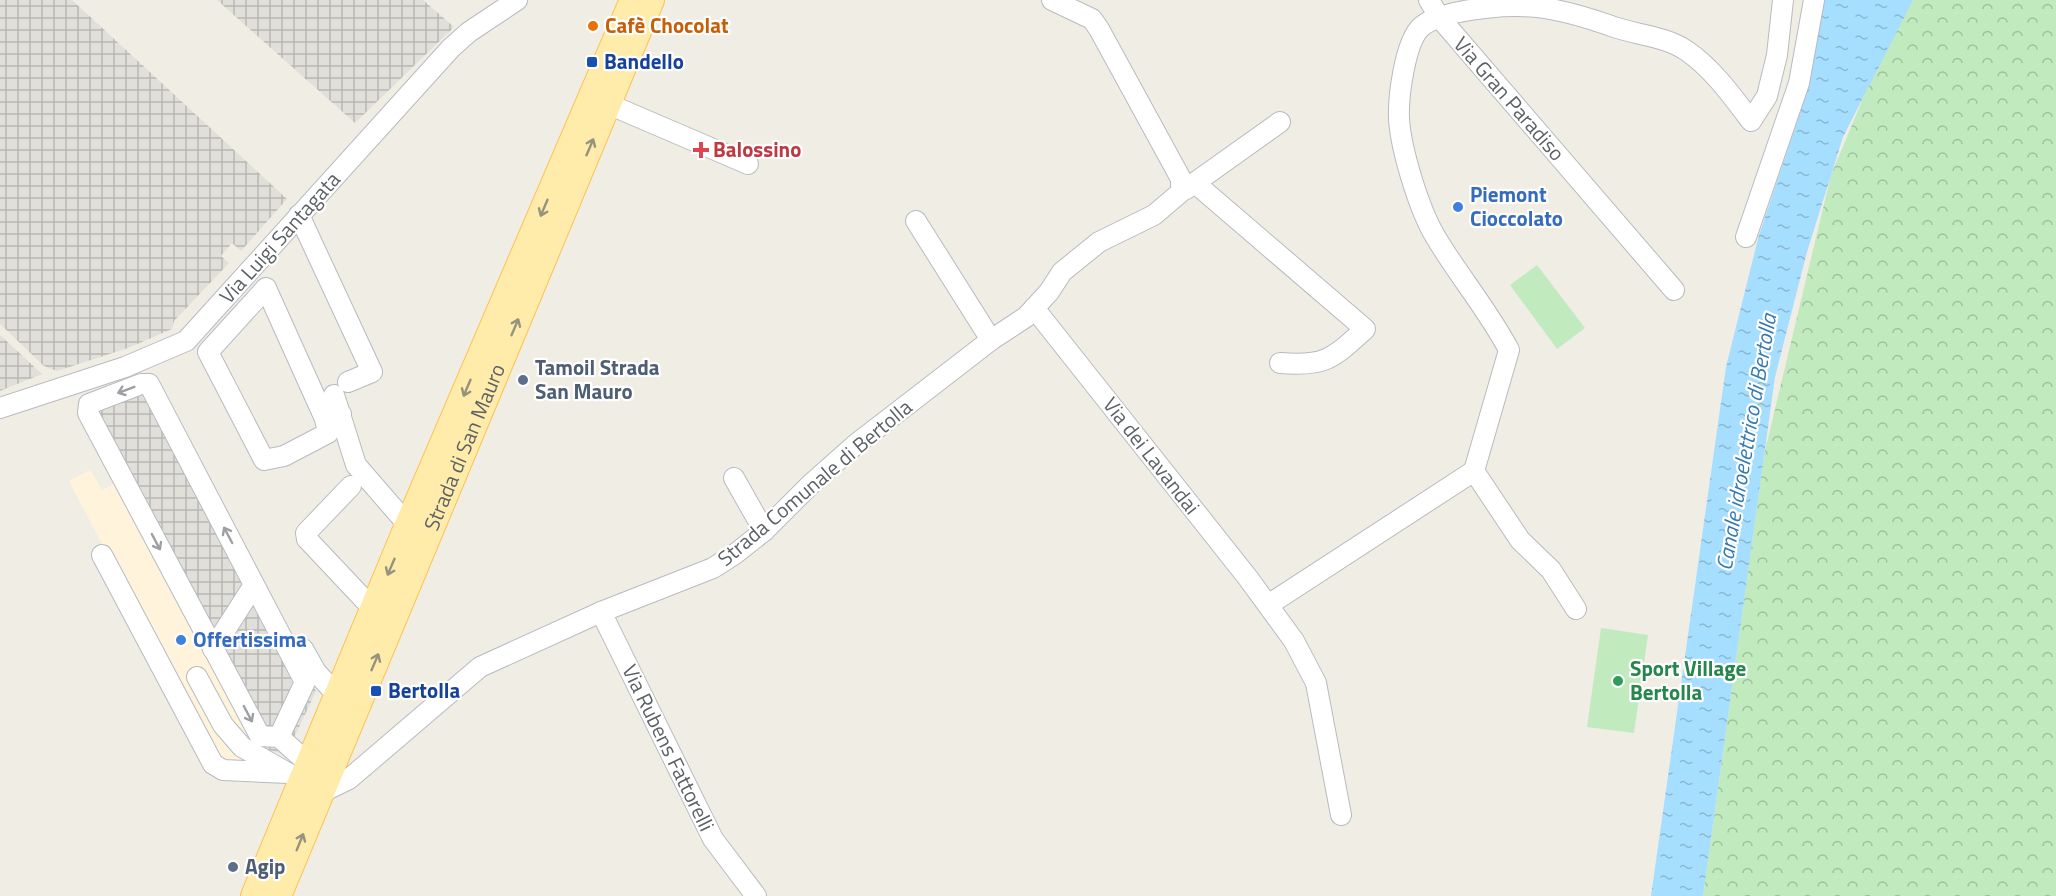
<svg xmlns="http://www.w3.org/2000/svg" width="2056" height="896" viewBox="0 0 2056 896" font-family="'Titillium Web',sans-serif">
  <defs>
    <pattern id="industrial-grid" width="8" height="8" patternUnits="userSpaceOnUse" patternTransform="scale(1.5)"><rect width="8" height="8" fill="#e1dfd9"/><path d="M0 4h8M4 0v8" fill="none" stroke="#bab8b4"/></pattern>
    <pattern id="forest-crowns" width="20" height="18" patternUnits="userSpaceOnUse" patternTransform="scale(1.5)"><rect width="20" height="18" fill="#c1eabf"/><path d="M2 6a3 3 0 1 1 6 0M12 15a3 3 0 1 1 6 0" fill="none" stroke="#a0c19f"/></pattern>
    <pattern id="water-ripples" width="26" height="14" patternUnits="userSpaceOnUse" patternTransform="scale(1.5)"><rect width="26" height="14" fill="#a6deff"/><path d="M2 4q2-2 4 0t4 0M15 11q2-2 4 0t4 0" fill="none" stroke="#8ab7d2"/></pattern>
  </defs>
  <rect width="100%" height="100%" fill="#f0ede4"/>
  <path fill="#fff4db" d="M90,470L102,490L119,482L259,747L255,766L215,759L69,481Z"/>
  <g fill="url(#industrial-grid)">
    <path d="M0,0H72L287,199L241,251L232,243L221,256L229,263L174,321L172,329L128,348L57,371L44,366L0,324Z"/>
    <path d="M217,0H423L454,27L355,123Z"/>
    <path d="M0,335L42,374L0,391Z"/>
    <path d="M153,373L316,691L286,755L259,747L79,401Z"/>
  </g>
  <path fill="url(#forest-crowns)" d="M1904,0H2056V896H1703L1764,455L1831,175Z"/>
  <g fill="#c1eabf">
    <path d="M1537,265L1585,328L1557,349L1510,285Z"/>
    <path d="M1601,628L1648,635L1634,733L1587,727Z"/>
  </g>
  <path fill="url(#water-ripples)" d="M1820,0H1913L1843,137L1807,252L1775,377L1703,896H1651L1726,367L1759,235L1798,119Z"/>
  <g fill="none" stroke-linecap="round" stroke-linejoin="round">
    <g stroke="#b7bbc0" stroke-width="22">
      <g id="minor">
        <path d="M1429,0L1439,17L1674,290"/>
        <path d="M608,104L748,164"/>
        <path d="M1195,183L1365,329C1333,358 1326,367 1280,363"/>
        <path d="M1186,189L1280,122"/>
        <path d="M299,215L372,372L348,382"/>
        <path d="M916,221L991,340"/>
        <path d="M1746,237L1799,83L1814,0"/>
        <path d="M1034,308L1248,578L1294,641L1316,683L1341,815"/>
        <path d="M334,395L356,465L408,525"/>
        <path d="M0,408L125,367L186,341L451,48L469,32L517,0"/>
        <path d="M325,419L328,433L284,456L264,460L208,352L266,288L325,419L341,414"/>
        <path d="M734,478L764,531"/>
        <path d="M351,486L306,533L307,539L373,609"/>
        <path d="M102,555L213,764L223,770L288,773"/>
        <path d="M1268,605L1474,471"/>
        <path d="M1576,609L1551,570L1520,540L1474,471L1509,350C1488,310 1458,275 1435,236C1419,209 1401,150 1399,119C1398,97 1405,42 1421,27C1432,18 1446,15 1459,12C1521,0 1555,6 1614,27C1637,35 1665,36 1687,51C1712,68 1733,97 1751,121L1767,96L1777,55L1783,0"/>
        <path d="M601,612L713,839L756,896"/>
        <path d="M213,649L254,585"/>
        <path d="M303,649L316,672L337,695"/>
        <path d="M197,677L223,725L242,747L286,772"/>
        <path d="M279,737L305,682L149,384H141L89,404L88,413L260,736L279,737L308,763"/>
        <path d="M313,793H320L349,779L480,667L601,612L713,568L735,554L764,531L810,485L855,445L991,340L1026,317L1049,292L1062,272L1099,242L1154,215L1181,192V179L1099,29L1092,19L1052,0"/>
      </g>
    </g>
    <g stroke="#fec24f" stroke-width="28">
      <g id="major">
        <path d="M254,896L408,525L633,0"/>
        <path id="s1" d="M278,896L651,0"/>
      </g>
    </g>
    <use href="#minor" stroke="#fff" stroke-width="20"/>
    <use href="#major" stroke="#ffecab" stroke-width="26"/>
  </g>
  <defs><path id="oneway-shaft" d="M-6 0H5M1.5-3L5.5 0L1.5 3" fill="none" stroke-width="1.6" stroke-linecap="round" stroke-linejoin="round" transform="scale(1.5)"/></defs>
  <g stroke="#95927e">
    <use href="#oneway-shaft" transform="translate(590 147) rotate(-67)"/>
    <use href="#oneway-shaft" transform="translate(544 208) rotate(113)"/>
    <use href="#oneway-shaft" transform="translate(515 327) rotate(-67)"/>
    <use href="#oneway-shaft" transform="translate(467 388) rotate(113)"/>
    <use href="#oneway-shaft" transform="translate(391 567) rotate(113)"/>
    <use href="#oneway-shaft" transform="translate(375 662) rotate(-67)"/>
    <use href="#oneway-shaft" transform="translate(300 842) rotate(-68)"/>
  </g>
  <g stroke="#9da0a3">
    <use href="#oneway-shaft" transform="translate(126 390) rotate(159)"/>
    <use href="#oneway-shaft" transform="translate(228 535) rotate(-118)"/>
    <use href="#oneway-shaft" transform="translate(156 542) rotate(62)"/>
    <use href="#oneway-shaft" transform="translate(248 714) rotate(62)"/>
  </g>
  <circle fill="#e8710a" stroke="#fff" stroke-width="2" cx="593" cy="26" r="6"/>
  <g fill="#1a4fb4" stroke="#fff" stroke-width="2">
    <rect x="586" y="56" width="12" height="12" rx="3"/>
    <rect x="370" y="685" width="12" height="12" rx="3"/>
  </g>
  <path fill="#e0444e" stroke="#fff" stroke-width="2" d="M698 141h6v6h6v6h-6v6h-6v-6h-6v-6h6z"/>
  <g fill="#3f7fe0" stroke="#fff" stroke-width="2">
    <circle cx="1458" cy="207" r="6"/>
    <circle cx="181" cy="640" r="6"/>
  </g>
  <g fill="#5c6f8a" stroke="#fff" stroke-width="2">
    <circle cx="523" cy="380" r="6"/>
    <circle cx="233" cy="867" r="6"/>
  </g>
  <circle fill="#2e9e5b" stroke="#fff" stroke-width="2" cx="1618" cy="681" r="6"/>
  <g text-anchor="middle" stroke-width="4.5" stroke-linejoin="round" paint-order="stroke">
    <g font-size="21" font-weight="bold" fill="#c56008" stroke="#fff" text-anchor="start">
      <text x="605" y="33">Cafè Chocolat</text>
    </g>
    <g font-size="21" font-weight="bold" fill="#164399" stroke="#fff" text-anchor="start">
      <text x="604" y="69">Bandello</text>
      <text x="388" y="698">Bertolla</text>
    </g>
    <g font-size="21" fill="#5c6166" stroke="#fff">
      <text transform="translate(1509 99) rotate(49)" y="7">Via Gran Paradiso</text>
      <text transform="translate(280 238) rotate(-48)" y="7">Via Luigi Santagata</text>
      <text dy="7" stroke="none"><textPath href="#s1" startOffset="486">Strada di San Mauro</textPath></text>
      <text transform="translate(1151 456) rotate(52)" y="7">Via dei Lavandai</text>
      <text transform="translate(815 483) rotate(-40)" y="7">Strada Comunale di Bertolla</text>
      <text transform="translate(668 748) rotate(64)" y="7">Via Rubens Fattorelli</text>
    </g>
    <g font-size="21" font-weight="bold" fill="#be3a42" stroke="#fff" text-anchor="start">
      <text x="713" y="157">Balossino</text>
    </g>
    <g font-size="21" font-weight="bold" fill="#366cbe" stroke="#fff" text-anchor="start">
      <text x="1470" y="202">Piemont<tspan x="1470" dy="24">Cioccolato</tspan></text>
      <text x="193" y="647">Offertissima</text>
    </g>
    <g font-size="21" font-weight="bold" fill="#4e5e75" stroke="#fff" text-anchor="start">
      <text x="535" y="375">Tamoil Strada<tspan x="535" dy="24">San Mauro</tspan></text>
      <text x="245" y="874">Agip</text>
    </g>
    <g font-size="21" font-weight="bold" fill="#27864d" stroke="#fff" text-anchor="start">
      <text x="1630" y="676">Sport Village<tspan x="1630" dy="24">Bertolla</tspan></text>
    </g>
    <g font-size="22" font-style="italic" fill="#367ab2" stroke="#fff">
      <text transform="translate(1746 442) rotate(-80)" y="8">Canale idroelettrico di Bertolla</text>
    </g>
  </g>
</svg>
